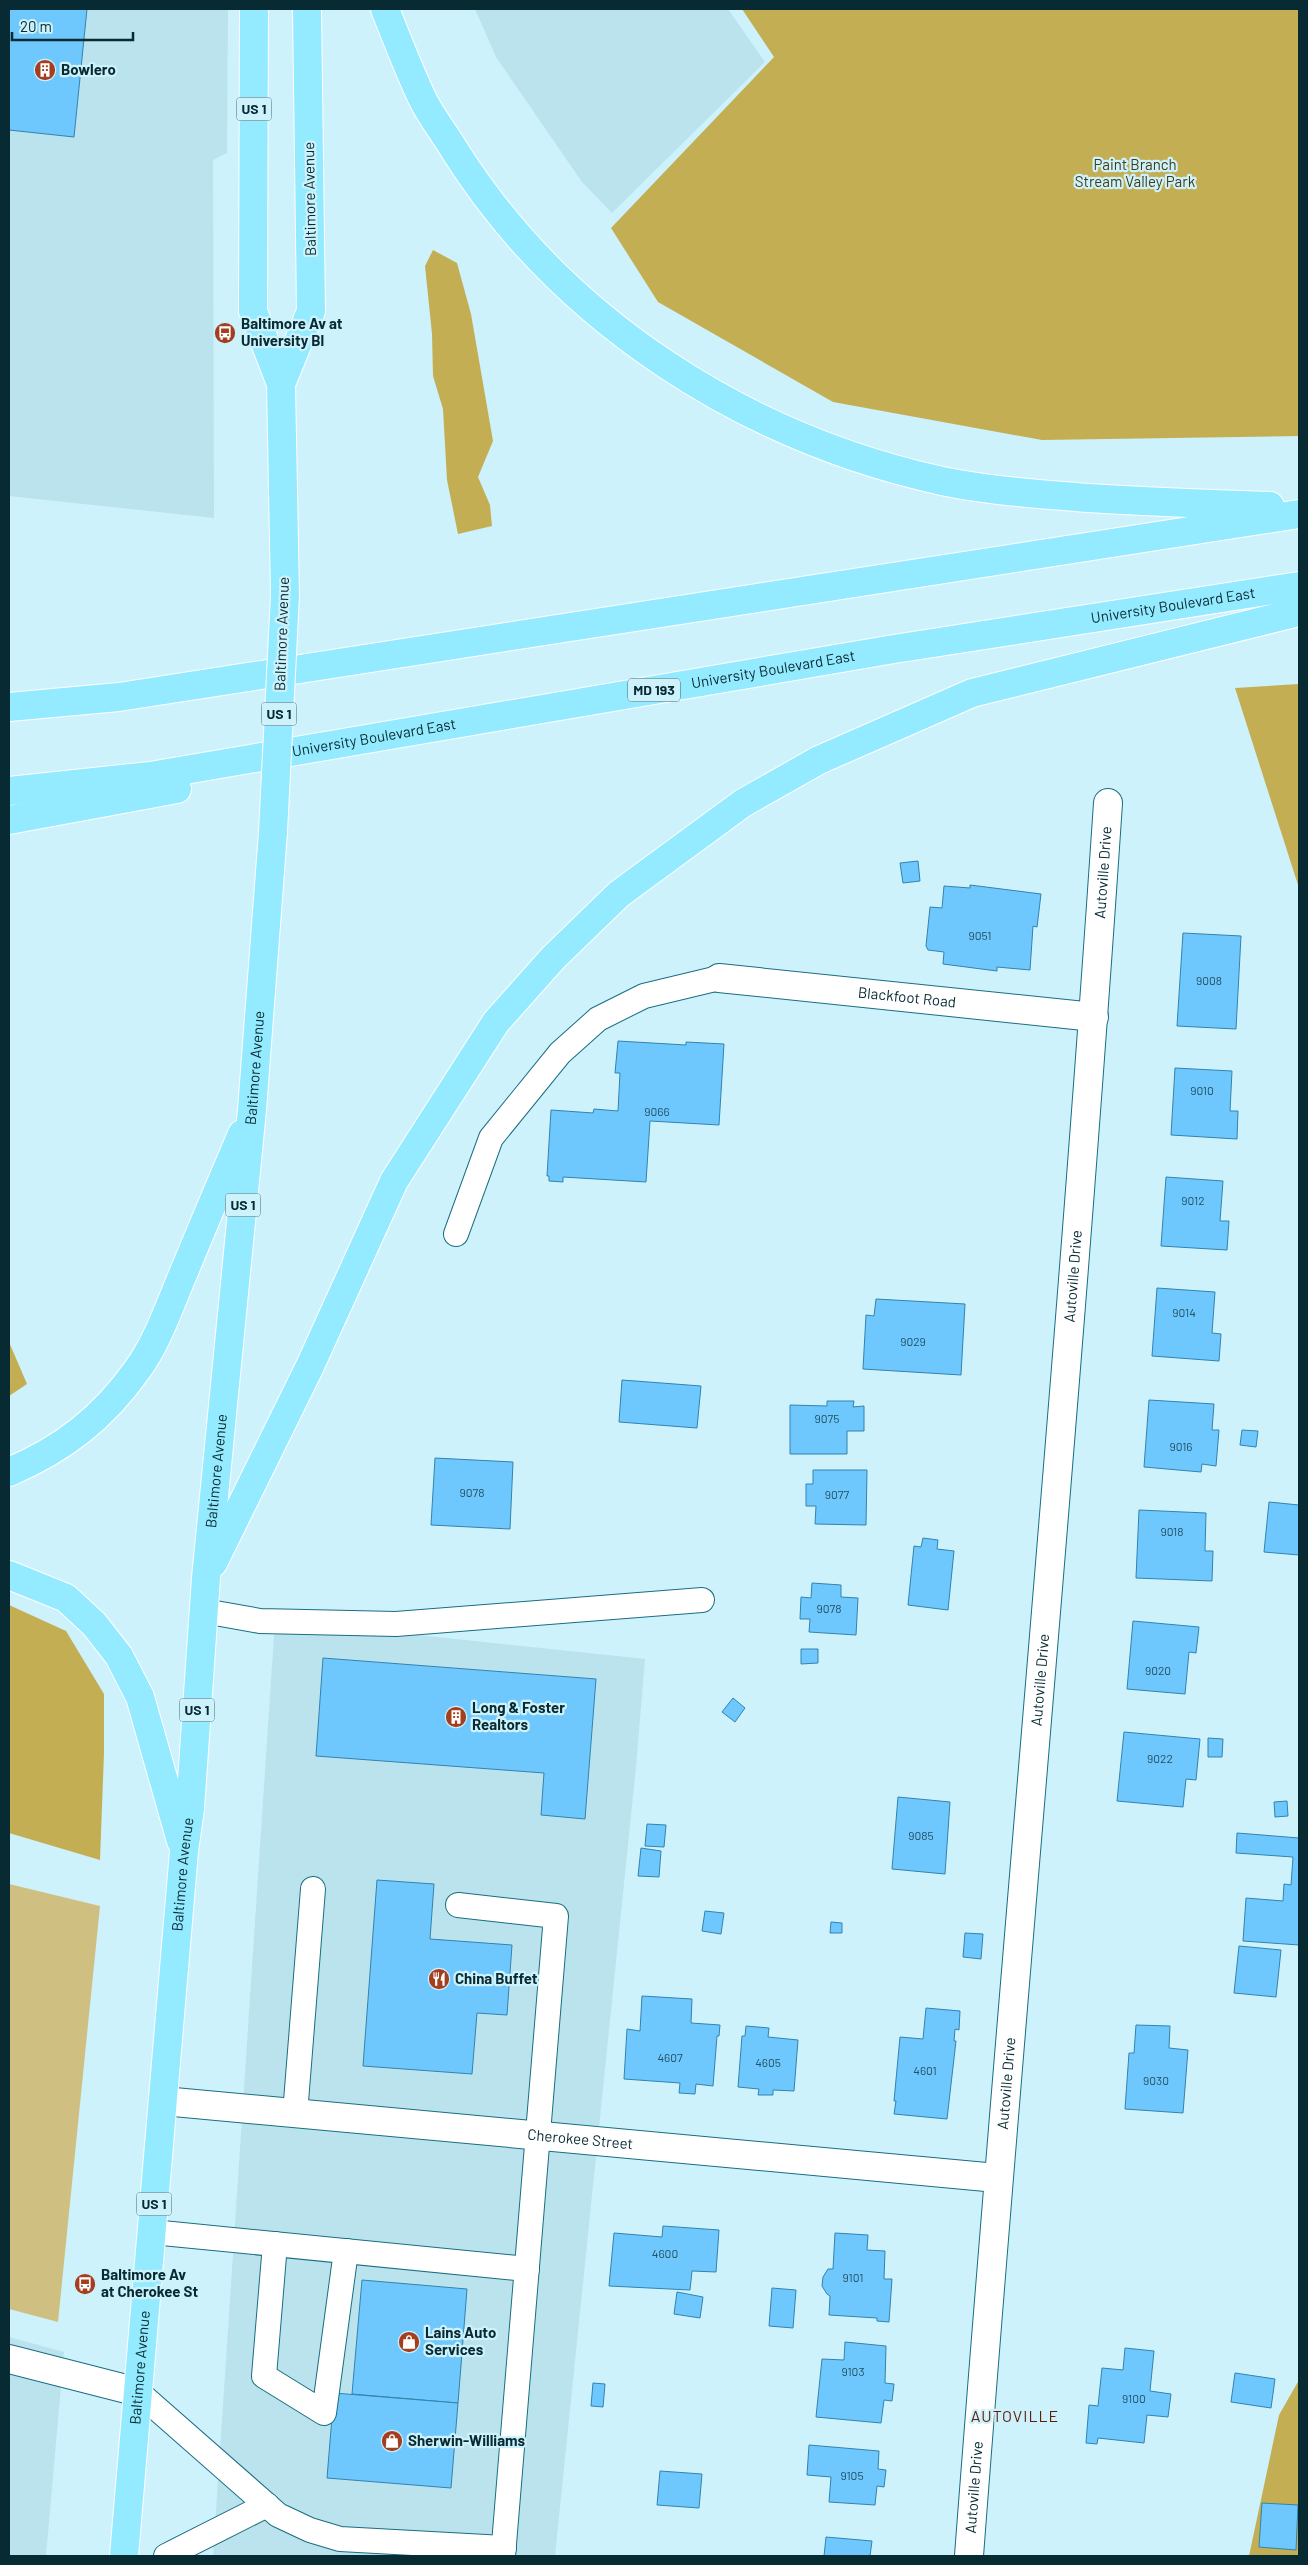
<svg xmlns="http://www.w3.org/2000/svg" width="1308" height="2565" viewBox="0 0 1308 2565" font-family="Barlow,sans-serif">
  <rect width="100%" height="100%" fill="#cdf2fc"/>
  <g fill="#bbe3ee">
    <path d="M9,9H228L227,153L213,160L214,518L9,496Z"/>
    <path d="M475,9H728L765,62L612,213L582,182L496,57Z"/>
    <path d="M275,1620L645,1659L636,1767L555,2556H213Z"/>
    <path d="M9,2337L64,2352L46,2556H9Z"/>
  </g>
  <path fill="#cfc081" d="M9,1884L100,1906L58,2322L9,2309Z"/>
  <g fill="#c4ae54">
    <path d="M742,9H1299V436L1042,440L833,402L658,302L611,228L774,57Z"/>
    <path d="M433,250L457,263L471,314L493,441L478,477L490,505L492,526L458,534L447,480L443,409L433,376L432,334L425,266Z"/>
    <path d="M1299,684V888L1235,688Z"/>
    <path d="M9,1342L27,1384L9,1396Z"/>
    <path d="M9,1605L66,1631L104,1694V1753L100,1860L9,1833Z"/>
    <path d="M1299,2380V2556H1249L1279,2415Z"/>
  </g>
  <g fill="#6fc8fd" stroke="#3283ae">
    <path d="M9,9H87L74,137L9,130Z"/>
    <path d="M918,861L920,881L903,883L900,863Z"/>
    <path d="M970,885L1041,894L1037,927L1033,926L1030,970L997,967V971L943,964L944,952L928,950L926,946L930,907L942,908L944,886L970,888Z"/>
    <path d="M1183,933L1241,936L1236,1029L1177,1026Z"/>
    <path d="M618,1041L686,1045V1042L724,1044L719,1125L650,1121L646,1182L563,1177V1182L549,1181V1176H547L551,1110L593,1113L594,1109L618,1111L620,1073H615Z"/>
    <path d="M1175,1068L1232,1071L1230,1111H1238L1237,1139L1171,1135Z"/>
    <path d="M1166,1177L1223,1181L1220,1221H1229L1227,1250L1161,1246Z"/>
    <path d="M1157,1288L1215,1292L1212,1333L1221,1334L1219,1361L1152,1356Z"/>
    <path d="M876,1299L965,1304L961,1375L863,1369L866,1315L874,1316Z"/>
    <path d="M622,1380L701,1386L697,1428L619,1422Z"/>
    <path d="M1149,1400L1214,1404L1212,1430H1219L1216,1466L1202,1464L1201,1472L1144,1467Z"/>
    <path d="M827,1401H854L853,1407L864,1406V1431H847V1454H790V1405L827,1406Z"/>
    <path d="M1242,1430L1258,1431L1256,1447L1240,1445Z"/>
    <path d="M435,1458L513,1462L510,1529L431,1525Z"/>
    <path d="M813,1470H867L866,1525L815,1524L816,1506H806V1484H813Z"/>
    <path d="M1269,1502L1299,1505V1555L1264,1552Z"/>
    <path d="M1139,1510L1206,1513L1205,1551H1213L1212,1581L1136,1578Z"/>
    <path d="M923,1538L938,1540L937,1549L954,1551L948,1610L908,1605L914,1546L921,1547Z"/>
    <path d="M812,1583L841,1585V1597L858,1598L856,1635L809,1632L810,1619H800L801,1597L811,1598Z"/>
    <path d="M1133,1621L1199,1627L1196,1653L1189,1652L1185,1694L1127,1689Z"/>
    <path d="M801,1649H818V1663L801,1664Z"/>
    <path d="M323,1658L596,1679L585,1819L541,1815L544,1773L316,1756Z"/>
    <path d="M733,1698L745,1708L735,1722L722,1712Z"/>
    <path d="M1124,1732L1200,1739L1196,1780L1186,1779L1183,1807L1117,1801Z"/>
    <path d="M1208,1738L1223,1739L1222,1757H1208Z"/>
    <path d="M898,1797L950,1802L945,1874L892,1869Z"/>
    <path d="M1287,1801L1288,1816L1275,1817L1274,1802Z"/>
    <path d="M647,1824L666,1825L664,1847L645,1846Z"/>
    <path d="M1237,1833L1299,1838V1945L1243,1941L1246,1898L1283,1901L1284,1884L1291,1885L1293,1857L1236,1853Z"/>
    <path d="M641,1848L661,1851L659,1877L638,1876Z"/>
    <path d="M377,1880L434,1884L430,1939L512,1945L507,2015L477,2013L472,2074L363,2066Z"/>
    <path d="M705,1911L724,1913L721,1934L702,1931Z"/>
    <path d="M831,1922L842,1923V1933H830Z"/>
    <path d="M965,1933L983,1934L981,1959L963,1957Z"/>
    <path d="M1239,1946L1281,1950L1276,1997L1234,1993Z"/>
    <path d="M642,1996L692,1999L691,2023L720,2025L719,2036H717L713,2086L696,2084L695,2094L679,2093L680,2083L624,2079L627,2029L640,2031Z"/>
    <path d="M926,2008L960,2011L959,2030L955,2029L954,2041H956L947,2119L894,2114L896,2101H894L900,2037L923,2039Z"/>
    <path d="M1136,2025L1170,2026L1169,2048L1188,2050L1183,2113L1125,2109L1129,2053H1134Z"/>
    <path d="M746,2026L769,2028L768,2037L798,2040L794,2091L773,2090V2095H758L759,2089L738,2087L742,2036H745Z"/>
    <path d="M663,2226L719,2230L716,2272L692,2271L690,2290L609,2286L614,2233L662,2237Z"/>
    <path d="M835,2233L868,2235L867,2250L885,2251L884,2279H892L889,2322L877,2321V2318L829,2315L830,2296L827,2294L822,2286L823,2277L828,2269H833Z"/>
    <path d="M362,2280L467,2289L458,2403L352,2394Z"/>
    <path d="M772,2288L796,2290L793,2328L769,2326Z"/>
    <path d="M677,2292L703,2297L700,2318L674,2314Z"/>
    <path d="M845,2342L886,2346L885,2383L894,2384L892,2401L884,2400L881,2423L816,2417L822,2359L844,2360Z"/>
    <path d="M1125,2348L1154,2351L1150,2391L1171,2394L1168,2417L1147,2415L1144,2443L1098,2438L1097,2444L1086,2443L1089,2405L1098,2406L1102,2368L1123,2370Z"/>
    <path d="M1235,2373L1275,2379L1271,2408L1231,2402Z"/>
    <path d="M593,2383L605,2384L603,2407L591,2406Z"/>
    <path d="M334,2393L458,2403L451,2488L327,2478Z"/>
    <path d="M809,2445L879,2451L878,2469L886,2470L884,2487L877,2486L875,2505L829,2502L831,2477L807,2475Z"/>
    <path d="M660,2471L702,2474L699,2508L657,2505Z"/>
    <path d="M1262,2503L1298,2505L1296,2550L1259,2547Z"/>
    <path d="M826,2537L872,2541L870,2556H824Z"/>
  </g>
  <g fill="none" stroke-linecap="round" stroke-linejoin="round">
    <g stroke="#196e81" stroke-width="26">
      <g id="service">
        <path d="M456,1234L491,1138L560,1053L598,1019L644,996L719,978"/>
        <path d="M204,1611L260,1621L396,1624L702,1600"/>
        <path d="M458,1905L556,1916L503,2556"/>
        <path d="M295,2114L313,1889"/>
        <path d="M152,2232L527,2269"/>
        <path d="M275,2244L264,2376L324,2413L346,2251"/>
        <path d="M138,2392L278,2515L310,2530L340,2539L504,2548"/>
        <path d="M166,2556L267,2505"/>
      </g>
    </g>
    <g stroke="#196e81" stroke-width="30">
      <g id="minor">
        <path id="s1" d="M719,978L1094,1017"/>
        <path id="s2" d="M163,2101L997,2178"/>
        <path d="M9,2359L138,2392"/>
        <path id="s3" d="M969,2556C1013,1972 1069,1388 1108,803"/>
      </g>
    </g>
    <g stroke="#fff" stroke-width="30">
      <g id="primary">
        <path d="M254,9L253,311L281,384L285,595"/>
        <path d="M385,9C397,39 409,71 423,100C432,118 445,134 455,151C563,322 746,438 942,481C990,491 1040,494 1089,498C1150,502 1210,504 1270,506"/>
        <path d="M281,384L311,311L307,9"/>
        <path d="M9,707L119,697L1299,514"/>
        <path id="s4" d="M9,791L150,776L894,649L1299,586"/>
        <path d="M9,820L177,789"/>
        <path d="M9,1472C63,1449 103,1418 137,1370C159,1340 171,1301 186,1267C204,1223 223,1179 242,1134"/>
        <path d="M213,1563L310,1366L394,1181L496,1022L553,958L619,894L743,803L819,760L972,693L1299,612"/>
        <path d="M9,1575L66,1598L94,1624L119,1656L140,1697L181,1841"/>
        <path id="s5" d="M124,2556L184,1851L190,1809L206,1578L252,1110L273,832"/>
      </g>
    </g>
    <use href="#service" stroke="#fff" stroke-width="24"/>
    <use href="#minor" stroke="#fff" stroke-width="28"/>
    <use href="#primary" stroke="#94ebff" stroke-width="28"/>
    <g stroke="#fff" stroke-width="30" stroke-linecap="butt">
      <path id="primary-bridge" d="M273,832L285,595"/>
    </g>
    <use href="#primary-bridge" stroke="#94ebff" stroke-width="28"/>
  </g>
  <defs>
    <g id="building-disc" transform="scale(1.125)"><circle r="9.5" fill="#a53d1f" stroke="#cdf2fc"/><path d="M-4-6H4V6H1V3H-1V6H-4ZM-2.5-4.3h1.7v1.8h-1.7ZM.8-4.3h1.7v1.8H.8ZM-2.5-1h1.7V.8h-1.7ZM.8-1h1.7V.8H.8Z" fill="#fff"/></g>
    <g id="bus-disc" transform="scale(1.125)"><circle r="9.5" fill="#a53d1f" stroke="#cdf2fc"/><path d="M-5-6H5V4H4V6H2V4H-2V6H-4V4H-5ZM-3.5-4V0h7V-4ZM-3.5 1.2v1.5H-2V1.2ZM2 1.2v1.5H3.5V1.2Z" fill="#fff"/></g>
    <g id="restaurant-disc" transform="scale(1.125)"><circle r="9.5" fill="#a53d1f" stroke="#cdf2fc"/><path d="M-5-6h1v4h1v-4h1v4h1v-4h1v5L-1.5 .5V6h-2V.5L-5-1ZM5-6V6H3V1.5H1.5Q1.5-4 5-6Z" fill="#fff"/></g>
    <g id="shop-disc" transform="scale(1.125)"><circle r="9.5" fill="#a53d1f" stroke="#cdf2fc"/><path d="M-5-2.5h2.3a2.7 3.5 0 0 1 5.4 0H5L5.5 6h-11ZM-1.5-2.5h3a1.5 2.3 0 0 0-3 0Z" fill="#fff"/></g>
  </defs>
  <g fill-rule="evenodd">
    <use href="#building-disc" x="45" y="70"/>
    <use href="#bus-disc" x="225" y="333"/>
    <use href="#building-disc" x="456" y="1717"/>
    <use href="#restaurant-disc" x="439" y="1979"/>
    <use href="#bus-disc" x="85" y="2284"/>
    <use href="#shop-disc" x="409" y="2342"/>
    <use href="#shop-disc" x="392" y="2441"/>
  </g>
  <g text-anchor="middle" stroke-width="4.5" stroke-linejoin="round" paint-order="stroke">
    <g font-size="12" fill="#225265">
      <text x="980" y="940">9051</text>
      <text x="1209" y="985">9008</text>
      <text x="1202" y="1095">9010</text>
      <text x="657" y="1116">9066</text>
      <text x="1193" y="1205">9012</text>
      <text x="1184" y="1317">9014</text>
      <text x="913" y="1346">9029</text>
      <text x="827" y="1423">9075</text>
      <text x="1181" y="1451">9016</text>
      <text x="472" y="1497">9078</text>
      <text x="837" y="1499">9077</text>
      <text x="1172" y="1536">9018</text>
      <text x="829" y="1613">9078</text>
      <text x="1158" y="1675">9020</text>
      <text x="1160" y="1763">9022</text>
      <text x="921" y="1840">9085</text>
      <text x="670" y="2062">4607</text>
      <text x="768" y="2067">4605</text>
      <text x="925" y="2075">4601</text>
      <text x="1156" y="2085">9030</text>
      <text x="665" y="2258">4600</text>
      <text x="853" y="2282">9101</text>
      <text x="853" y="2376">9103</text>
      <text x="1134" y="2403">9100</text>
      <text x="852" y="2480">9105</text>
    </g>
    <g fill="#cdf2fc" stroke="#43666f" stroke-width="1">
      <rect x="236.5" y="97.5" width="35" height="23" rx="4"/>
      <rect x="628" y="678.5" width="52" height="23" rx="4"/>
      <rect x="261.5" y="702.5" width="35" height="23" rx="4"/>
      <rect x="225.5" y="1193.5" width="35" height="23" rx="4"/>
      <rect x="179.5" y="1698.5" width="35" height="23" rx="4"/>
      <rect x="136.5" y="2192.5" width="35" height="23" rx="4"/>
    </g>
    <g font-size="14" font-weight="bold" fill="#082a32">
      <text x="254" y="114">US 1</text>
      <text x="654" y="695">MD 193</text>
      <text x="279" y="719">US 1</text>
      <text x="243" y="1210">US 1</text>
      <text x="197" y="1715">US 1</text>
      <text x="154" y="2209">US 1</text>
    </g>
    <g font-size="15" font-weight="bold" fill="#082a32" stroke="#cdf2fc" text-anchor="start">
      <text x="61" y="75">Bowlero</text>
      <text x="241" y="329">Baltimore Av at<tspan x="241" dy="17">University Bl</tspan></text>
      <text x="472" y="1713">Long &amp; Foster<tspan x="472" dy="17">Realtors</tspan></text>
      <text x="455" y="1984">China Buffet</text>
      <text x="101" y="2280">Baltimore Av<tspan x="101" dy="17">at Cherokee St</tspan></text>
      <text x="425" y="2338">Lains Auto<tspan x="425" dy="17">Services</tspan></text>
      <text x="408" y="2446">Sherwin-Williams</text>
    </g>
    <g font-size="15" fill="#443b15" stroke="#cdf2fc">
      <text x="1135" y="170">Paint Branch<tspan x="1135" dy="17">Stream Valley Park</tspan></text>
    </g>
    <g font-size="15" fill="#082a32" stroke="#cdf2fc">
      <text transform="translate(310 199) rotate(-91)" y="5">Baltimore Avenue</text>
      <text dy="5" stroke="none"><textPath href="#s4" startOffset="1179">University Boulevard East</textPath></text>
      <text transform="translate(282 634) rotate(-88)" y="5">Baltimore Avenue</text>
      <text dy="5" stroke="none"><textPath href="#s4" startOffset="774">University Boulevard East</textPath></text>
      <text dy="5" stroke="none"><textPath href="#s4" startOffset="369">University Boulevard East</textPath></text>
      <text dy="5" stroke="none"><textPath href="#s3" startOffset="1689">Autoville Drive</textPath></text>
      <text dy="5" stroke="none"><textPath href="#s1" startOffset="189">Blackfoot Road</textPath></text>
      <text dy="5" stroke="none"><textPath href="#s5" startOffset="1494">Baltimore Avenue</textPath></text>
      <text dy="5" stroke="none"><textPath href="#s3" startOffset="1284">Autoville Drive</textPath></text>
      <text dy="5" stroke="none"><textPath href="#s5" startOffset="1089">Baltimore Avenue</textPath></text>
      <text dy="5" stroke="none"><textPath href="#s3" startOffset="879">Autoville Drive</textPath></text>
      <text dy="5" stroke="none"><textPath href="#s5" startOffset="684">Baltimore Avenue</textPath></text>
      <text dy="5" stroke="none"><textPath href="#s3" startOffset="474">Autoville Drive</textPath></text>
      <text dy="5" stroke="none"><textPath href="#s2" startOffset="419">Cherokee Street</textPath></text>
      <text dy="5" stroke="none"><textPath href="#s5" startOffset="189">Baltimore Avenue</textPath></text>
      <text dy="5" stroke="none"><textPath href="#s3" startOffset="69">Autoville Drive</textPath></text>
    </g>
    <g font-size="16" letter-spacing="1" fill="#5f1d0a" stroke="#cdf2fc">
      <text x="1015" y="2422">AUTOVILLE</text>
    </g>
  </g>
  <rect width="1308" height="2565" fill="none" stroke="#082a32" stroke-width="20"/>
  <path d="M12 32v8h121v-8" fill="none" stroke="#082a32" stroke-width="2.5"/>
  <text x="20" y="32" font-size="15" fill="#082a32" stroke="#cdf2fc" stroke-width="4" paint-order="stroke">20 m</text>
</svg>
